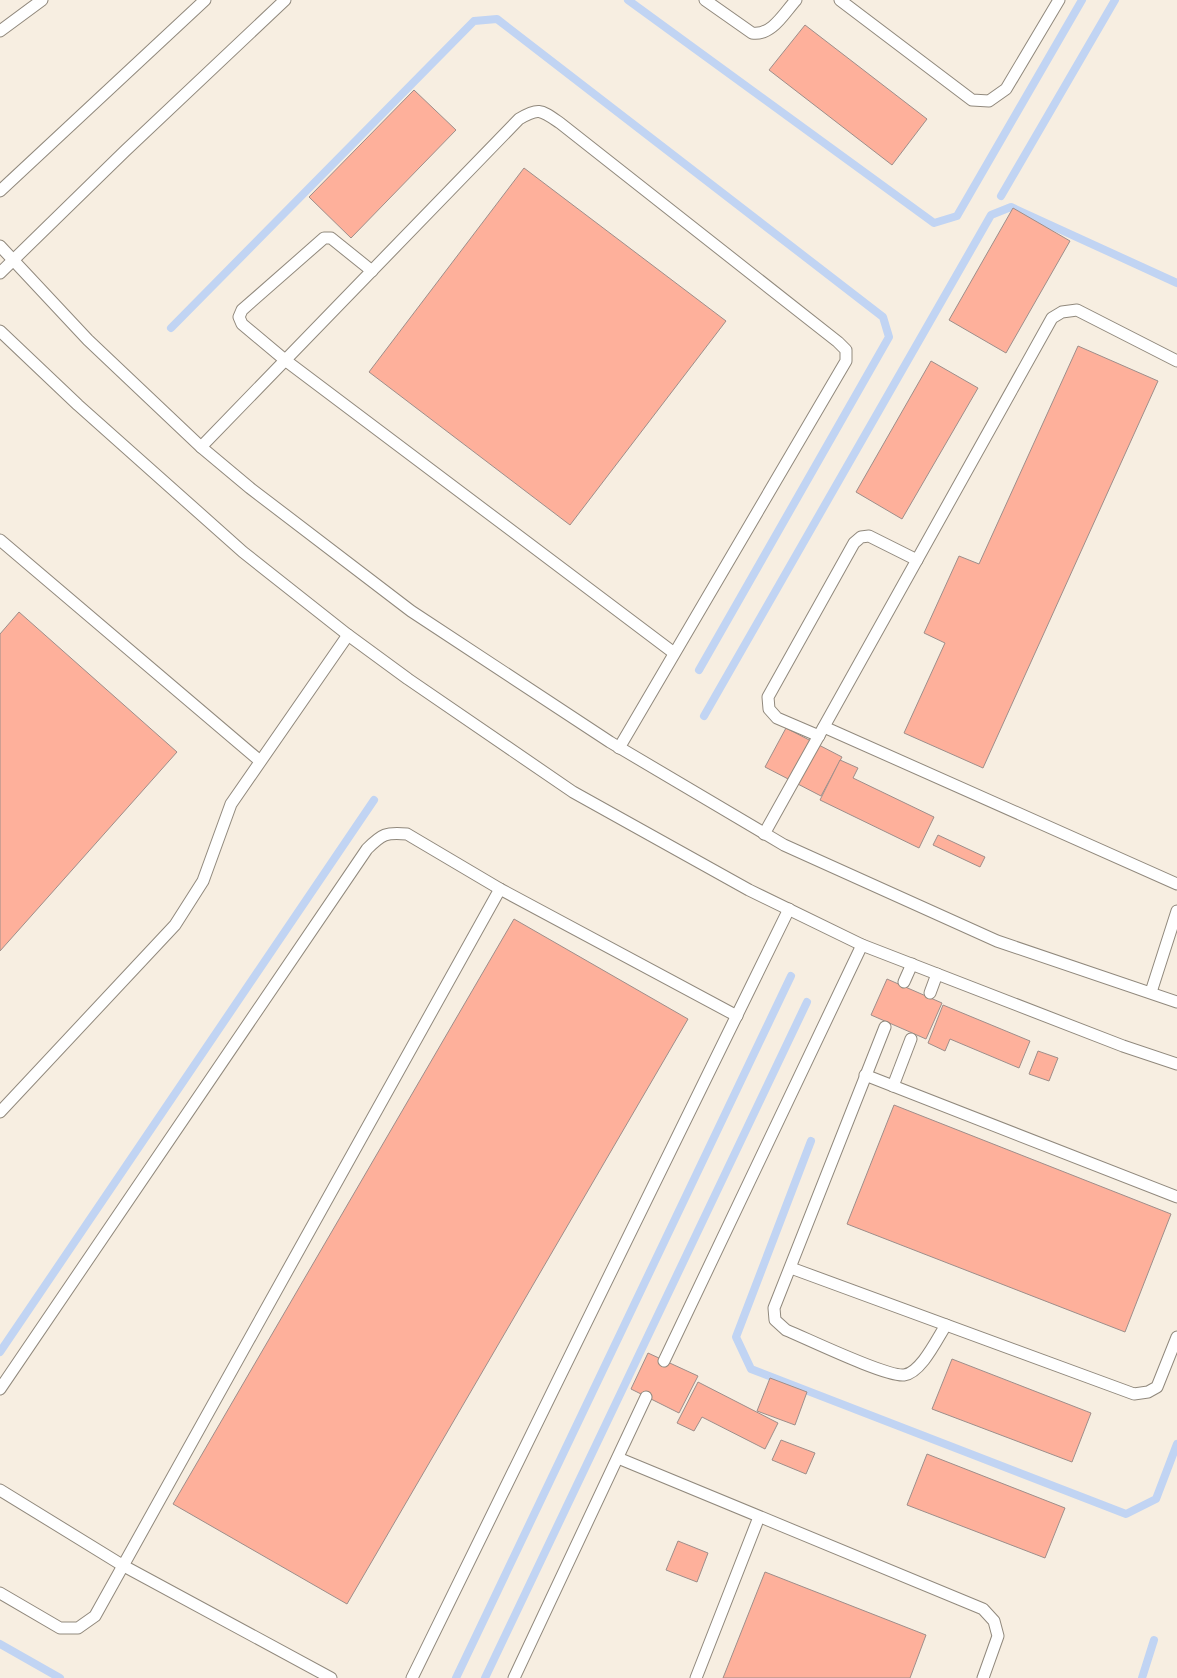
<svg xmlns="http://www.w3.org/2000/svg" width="1177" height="1678" viewBox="0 0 1177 1678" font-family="Raleway,sans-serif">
  <rect width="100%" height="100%" fill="#f7eee1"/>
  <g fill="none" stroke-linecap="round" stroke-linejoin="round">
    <g stroke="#c1d4f3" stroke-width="8">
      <path d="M628,0L934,223L957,216L1082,0"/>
      <path d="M1001,196L1115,0"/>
      <path d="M171,328L474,21L497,19L883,317L889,337L699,670"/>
      <path d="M704,716L991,215L1011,207L1177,283"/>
      <path d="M811,1141L736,1337L751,1369L1126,1514L1156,1499L1177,1444"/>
      <path d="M0,1352L374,800"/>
      <path d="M0,1644L60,1678"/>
      <path d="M456,1678L791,976"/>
      <path d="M485,1678L807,1002"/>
      <path d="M1142,1678L1154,1640"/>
    </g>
  </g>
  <g fill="#feb09b" stroke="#9e8e8a">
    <path d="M805,25L927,119L892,165L769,70Z"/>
    <path d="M414,90L456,130L351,238L309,197Z"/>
    <path d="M524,168L726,321L570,525L369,372Z"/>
    <path d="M1013,208L1070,241L1006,353L949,320Z"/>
    <path d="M1078,346L1158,381L983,768L904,733L945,643L924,633L959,556L979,564Z"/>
    <path d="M931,361L978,388L902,519L856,492Z"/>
    <path d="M19,612L177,752L0,951V634Z"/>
    <path d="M786,728L842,757L821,796L765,767Z"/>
    <path d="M840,760L858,768L853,778L934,817L919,848L820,800Z"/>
    <path d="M938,835L985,857L980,867L933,845Z"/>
    <path d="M514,919L688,1019L347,1604L173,1504Z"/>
    <path d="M887,979L942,1003L926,1039L871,1015Z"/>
    <path d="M943,1005L1030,1041L1019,1068L950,1039L945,1051L928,1043Z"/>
    <path d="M1038,1051L1058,1058L1049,1081L1029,1074Z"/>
    <path d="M894,1105L1171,1214L1125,1332L847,1224Z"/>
    <path d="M648,1353L698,1376L679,1413L631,1389Z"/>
    <path d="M952,1359L1091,1413L1072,1462L932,1409Z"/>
    <path d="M770,1378L807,1392L795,1425L757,1411Z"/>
    <path d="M698,1382L778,1423L765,1449L702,1417L694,1431L677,1423Z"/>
    <path d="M781,1440L815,1453L806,1474L772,1460Z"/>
    <path d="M927,1454L1065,1508L1045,1558L907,1505Z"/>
    <path d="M678,1541L708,1553L697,1582L666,1570Z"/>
    <path d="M765,1572L926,1635L910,1678H723Z"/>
  </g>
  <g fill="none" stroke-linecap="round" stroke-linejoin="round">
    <g stroke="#91897d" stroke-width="13">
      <g id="lane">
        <path d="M705,0L752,33C772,36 784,13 796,0"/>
        <path d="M840,0L972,100L989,101L1006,89L1059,0"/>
        <path d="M0,31L42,0"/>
        <path d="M0,191L205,0"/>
        <path d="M0,246L88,340L201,447L250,488L411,611L610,742L784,845L997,941L1177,1002"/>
        <path d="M372,271L331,238H324L242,310L239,317L242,324L285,360L674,653"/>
        <path d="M0,273L125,151L285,0"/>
        <path d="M0,331L78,405L243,552L348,635L408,679L573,792L749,890L862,945L1123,1046L1177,1064"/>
        <path d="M201,447L519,119C539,107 541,110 560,123L838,342L846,350V361L619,748"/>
        <path d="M0,540L260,761"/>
        <path d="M824,727L1177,884"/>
        <path d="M819,736L777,718L769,709L768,697L854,543L861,537L869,536L917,560"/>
        <path d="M764,834L1052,318L1062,312L1077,310L1177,361"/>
        <path d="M904,982L912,964"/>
        <path d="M1151,992L1177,911"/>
        <path d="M930,993L937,974"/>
        <path d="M885,1027L774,1308L775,1320L786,1330C808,1339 886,1377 904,1375C921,1373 937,1339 946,1325"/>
        <path d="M865,1075L1177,1197"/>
        <path d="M893,1086L911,1039"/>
        <path d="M0,1112L175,925L203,881L231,804L348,635"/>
        <path d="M791,1268L1134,1394L1148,1392L1157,1387L1177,1337"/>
        <path d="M664,1361L862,945"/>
        <path d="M0,1389L367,849C382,834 386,832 407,834L500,889L737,1016"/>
        <path d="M618,1458L983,1609L994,1621L998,1636L983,1678"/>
        <path d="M0,1490L122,1565L331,1678"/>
        <path d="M0,1593L60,1628H78L95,1616L500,889"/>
        <path d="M412,1678L789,909"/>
        <path d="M514,1678L646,1397"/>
        <path d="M696,1678L759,1517"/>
      </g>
    </g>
    <use href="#lane" stroke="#fff" stroke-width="11"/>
  </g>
</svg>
